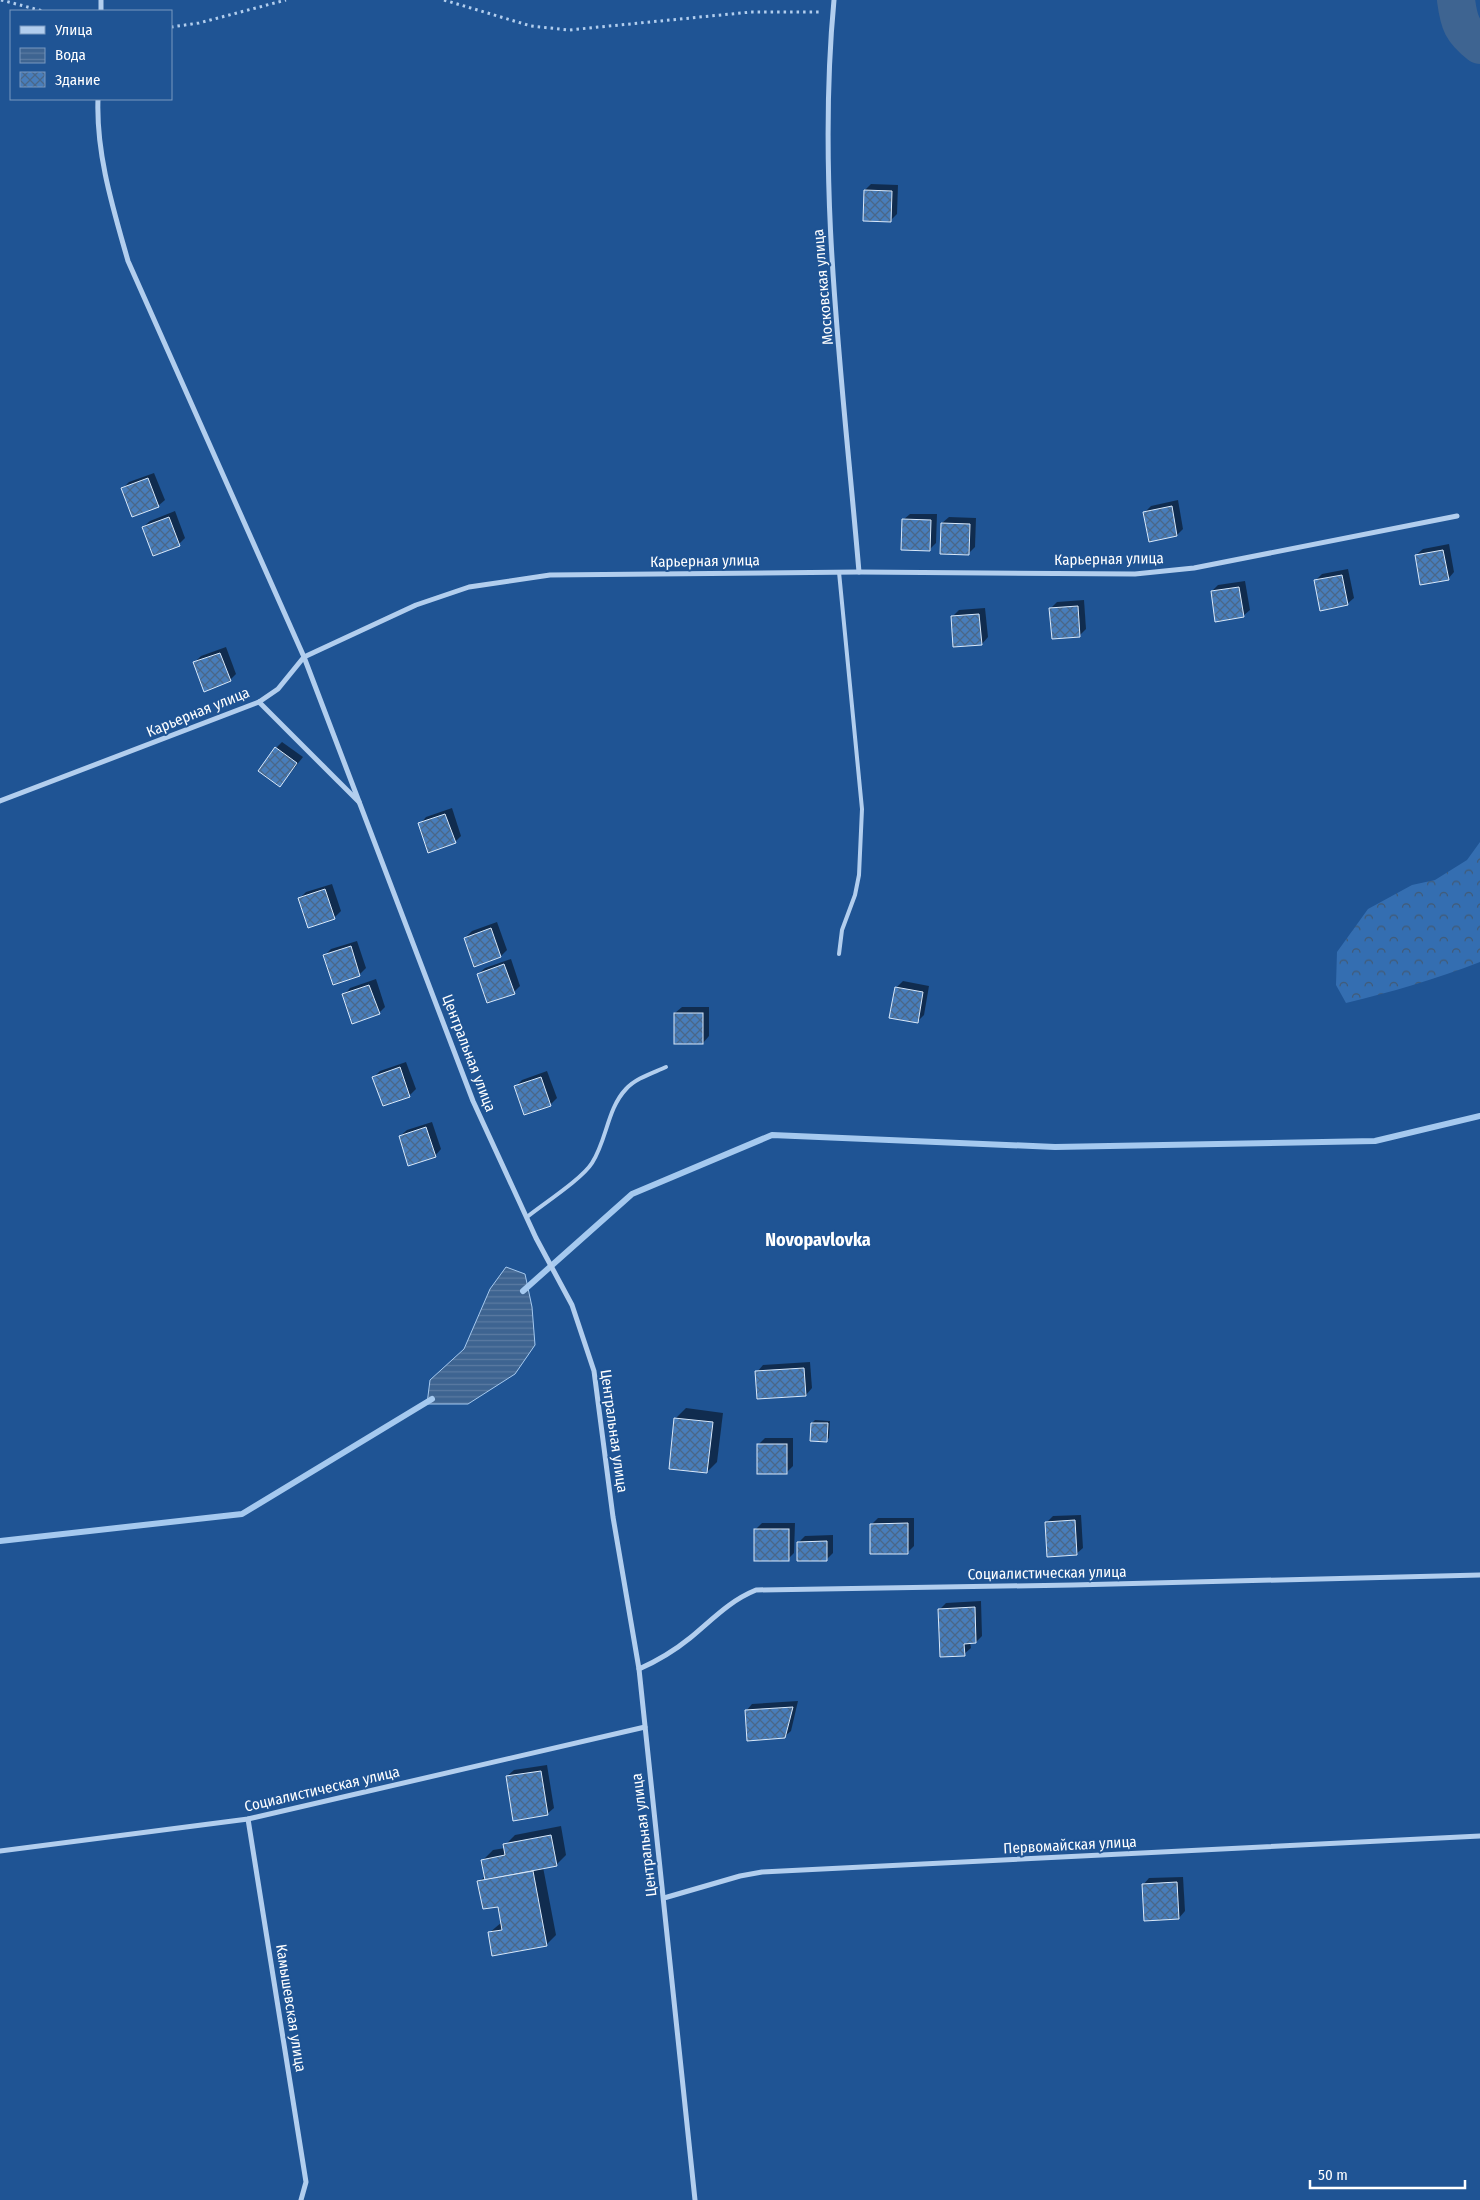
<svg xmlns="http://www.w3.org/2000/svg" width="1480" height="2200" viewBox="0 0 1480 2200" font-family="'Fira Sans Condensed',sans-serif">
  <defs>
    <pattern id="forest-crowns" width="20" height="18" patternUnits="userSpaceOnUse" patternTransform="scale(1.25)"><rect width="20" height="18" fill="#346eb1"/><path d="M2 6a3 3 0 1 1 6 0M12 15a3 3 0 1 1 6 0" fill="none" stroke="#425a74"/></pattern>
    <pattern id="water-rules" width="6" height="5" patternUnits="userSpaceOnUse" patternTransform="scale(1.25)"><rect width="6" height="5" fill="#3e6491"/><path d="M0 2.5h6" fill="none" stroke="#5b7ba2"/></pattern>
    <pattern id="building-cross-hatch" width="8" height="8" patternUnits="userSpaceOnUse" patternTransform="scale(1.25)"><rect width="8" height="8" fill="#487dba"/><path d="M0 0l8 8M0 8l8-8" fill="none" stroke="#4a6788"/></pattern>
  </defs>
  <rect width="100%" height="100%" fill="#1f5494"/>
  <path fill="url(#forest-crowns)" d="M1480,842V962C1436,979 1392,992 1346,1003L1336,985L1337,952L1368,909L1412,885L1435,880L1467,860Z"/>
  <path fill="url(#water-rules)" stroke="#a5c9ef" d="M506,1267L525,1274L532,1307L535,1345L515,1374L468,1404H427L430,1380L464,1349L490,1289Z"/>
  <g fill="#0007">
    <path d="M871,184L898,185L897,214L891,220L865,190Z"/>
    <path d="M154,473L165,500L158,506L123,488L129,482Z"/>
    <path d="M1178,500L1183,529L1177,535L1145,512L1151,506Z"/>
    <path d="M175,511L185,538L179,544L143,527L150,521Z"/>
    <path d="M910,514H937L936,543L929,550L903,520Z"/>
    <path d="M949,517L976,518L975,547L969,553L942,523Z"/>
    <path d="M1449,544L1454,572L1448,579L1416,555L1423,549Z"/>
    <path d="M1348,569L1354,598L1347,604L1315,581L1322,574Z"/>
    <path d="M1245,581L1250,610L1243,616L1212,591L1218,585Z"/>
    <path d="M1084,600L1086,629L1080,635L1050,609L1057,602Z"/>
    <path d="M985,608L988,637L982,644L952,617L959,610Z"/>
    <path d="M226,647L236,674L230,680L194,663L201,656Z"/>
    <path d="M282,742L303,757L280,786L276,748Z"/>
    <path d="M452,808L461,836L455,842L420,824L426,817Z"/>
    <path d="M332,884L341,911L334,918L299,899L306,892Z"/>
    <path d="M497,922L507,950L501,956L465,938L472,931Z"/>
    <path d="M357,941L366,968L359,975L325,955L331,949Z"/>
    <path d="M511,959L520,986L514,992L478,974L485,968Z"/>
    <path d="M376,979L385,1007L379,1013L344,995L350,988Z"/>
    <path d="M903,981L929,986L924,1015L917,1022L896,988Z"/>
    <path d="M682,1007H709V1036L703,1043L675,1013Z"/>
    <path d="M406,1062L416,1089L409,1096L374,1077L380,1071Z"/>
    <path d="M547,1071L557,1098L550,1105L515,1087L522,1080Z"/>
    <path d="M432,1122L441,1149L435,1156L400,1136L407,1130Z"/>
    <path d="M810,1362L812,1388L806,1395L757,1372L763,1365Z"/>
    <path d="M686,1408L723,1413L717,1462L707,1472L676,1418Z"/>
    <path d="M815,1420L830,1421L829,1438L826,1441L812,1423Z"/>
    <path d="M765,1438H793V1466L786,1473L759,1444Z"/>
    <path d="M1081,1515L1083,1548L1076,1554L1046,1523L1053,1516Z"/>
    <path d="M878,1518H914V1546L907,1553L872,1524Z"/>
    <path d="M762,1523H795L794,1553L788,1559L756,1529Z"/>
    <path d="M833,1535V1553L827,1559L798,1543L805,1536Z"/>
    <path d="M981,1601L982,1636L976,1642H970L971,1648L964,1654L940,1609L946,1603Z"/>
    <path d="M798,1701L791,1731L784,1737L746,1711L752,1704Z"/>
    <path d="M547,1765L554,1808L547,1814L507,1776L514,1770Z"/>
    <path d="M561,1826L566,1855L556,1865L543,1867L556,1935L546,1945L489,1933L502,1922L499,1905L479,1882L486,1875L483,1860L493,1850L505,1848V1845L515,1835Z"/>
    <path d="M1183,1877L1185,1911L1179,1918L1143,1885L1149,1878Z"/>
  </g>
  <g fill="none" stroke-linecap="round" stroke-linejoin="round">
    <g stroke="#a5c9ef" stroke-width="6">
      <path d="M523,1291L632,1194L772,1135L1055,1147L1375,1141L1480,1116"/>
      <path d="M0,1541L242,1514L432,1399"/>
    </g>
    <path stroke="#3e6491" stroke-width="38" d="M1456,0C1459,23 1462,31 1480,45"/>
  </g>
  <g fill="url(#building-cross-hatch)" stroke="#d8e8fa">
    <path d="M864,190L892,191L891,222L863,221Z"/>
    <path d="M148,478L159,507L132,517L121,488Z"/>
    <path d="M1172,506L1177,536L1149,542L1143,512Z"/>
    <path d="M169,517L180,546L153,556L142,527Z"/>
    <path d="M902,519L931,520L930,551L901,550Z"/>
    <path d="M941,523L970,524L969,555L940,554Z"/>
    <path d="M1443,550L1449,580L1420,585L1415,555Z"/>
    <path d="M1342,575L1348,605L1320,611L1314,580Z"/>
    <path d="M1239,587L1244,617L1215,622L1211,591Z"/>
    <path d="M1078,606L1080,637L1052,639L1049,608Z"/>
    <path d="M979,614L982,645L953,647L951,616Z"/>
    <path d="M220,653L231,681L204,692L193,662Z"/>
    <path d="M275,747L297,763L280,787L258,771Z"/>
    <path d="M445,814L456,843L428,853L418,823Z"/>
    <path d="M325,889L335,919L308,928L298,898Z"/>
    <path d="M491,928L501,957L474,967L464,938Z"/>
    <path d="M351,946L360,976L333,985L323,955Z"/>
    <path d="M504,964L515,994L487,1003L477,974Z"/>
    <path d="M369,985L380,1014L352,1024L342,994Z"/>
    <path d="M895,987L923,992L918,1023L889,1018Z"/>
    <rect x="674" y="1013" width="29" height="31"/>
    <path d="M400,1067L410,1097L383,1106L372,1077Z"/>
    <path d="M541,1077L551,1106L524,1115L514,1086Z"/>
    <path d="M426,1127L436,1157L408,1166L399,1136Z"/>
    <path d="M804,1368L806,1396L757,1399L755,1371Z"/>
    <path d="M674,1418L713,1422L707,1473L669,1469Z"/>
    <path d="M811,1423H828L827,1442L810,1441Z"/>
    <rect x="757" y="1444" width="30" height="30"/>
    <path d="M1075,1520L1077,1555L1047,1557L1045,1522Z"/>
    <path d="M908,1523V1554H870V1524Z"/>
    <rect x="754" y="1529" width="35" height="32"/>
    <path d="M827,1541V1561H797V1542Z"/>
    <path d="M975,1607L976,1643L964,1644L965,1656L940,1657L938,1609Z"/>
    <path d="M793,1707L785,1738L747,1741L745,1710Z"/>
    <path d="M541,1771L548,1815L513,1821L506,1776Z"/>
    <path d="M551,1835L557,1866L485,1880L481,1860L505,1855L503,1844Z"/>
    <path d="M533,1871L547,1946L492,1956L488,1932L502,1930L498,1907L483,1909L477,1881Z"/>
    <path d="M1177,1882L1179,1919L1144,1921L1142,1884Z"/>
  </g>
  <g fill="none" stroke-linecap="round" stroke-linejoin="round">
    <g stroke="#b2ceee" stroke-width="3" stroke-dasharray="2.5 4" stroke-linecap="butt">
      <path d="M1,0L43,11"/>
      <path d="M444,0L531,26L569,30L751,12H822"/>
      <path d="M171,27L199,23L286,0"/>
    </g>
    <g stroke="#b2ceee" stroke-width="4">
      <path d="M839,954L842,930L855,895L859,875L862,809L839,572"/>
      <path d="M527,1217C543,1204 582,1179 592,1163C607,1140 607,1109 626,1089C636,1078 653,1073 666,1067"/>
    </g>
    <g stroke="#b2ceee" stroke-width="5">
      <path d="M834,0C816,190 843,382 859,572"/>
      <path d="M101,11V0"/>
      <path d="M98,99C96,154 113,208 128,261L304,657L473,1101L536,1238L572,1305L594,1371L613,1517L639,1669L695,2200"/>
      <path d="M259,702L359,802"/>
      <path d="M0,801L259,702L278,689L304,657L416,605L469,587L550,575L859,572L1135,574L1194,568L1457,516"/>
      <path d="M639,1669C657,1661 674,1651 690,1638C712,1620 729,1601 756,1590L1073,1585L1480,1575"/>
      <path d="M248,1819L306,2182L301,2200"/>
      <path d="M0,1851L248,1819L645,1727"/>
      <path d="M664,1898L740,1876L762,1872L1480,1836"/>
    </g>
  </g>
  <g text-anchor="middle" stroke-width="4" stroke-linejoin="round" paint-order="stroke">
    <g font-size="15" fill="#fff" stroke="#1f5494">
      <text transform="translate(823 287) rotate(-95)" y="5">Московская улица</text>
      <text transform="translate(1109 559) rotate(-1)" y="5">Карьерная улица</text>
      <text transform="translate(705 561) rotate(-1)" y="5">Карьерная улица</text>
      <text transform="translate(198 712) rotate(-22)" y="5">Карьерная улица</text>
      <text transform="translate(469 1053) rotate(69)" y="5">Центральная улица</text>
      <text transform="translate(614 1431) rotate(82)" y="5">Центральная улица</text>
      <text transform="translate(1047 1573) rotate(-1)" y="5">Социалистическая улица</text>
      <text transform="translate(322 1789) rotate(-13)" y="5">Социалистическая улица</text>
      <text transform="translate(644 1835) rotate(-97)" y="5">Центральная улица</text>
      <text transform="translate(1070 1845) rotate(-3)" y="5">Первомайская улица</text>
      <text transform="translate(291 2008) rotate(81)" y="5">Камышевская улица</text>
    </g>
    <g font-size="18" font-weight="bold" fill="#fff" stroke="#1f5494">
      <text x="818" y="1246">Novopavlovka</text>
    </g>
  </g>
  <rect x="10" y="10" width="162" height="90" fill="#1f5494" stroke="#7998bf"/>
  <rect x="20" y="26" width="25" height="8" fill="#b2ceee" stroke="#7998bf"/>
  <text x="55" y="35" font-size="15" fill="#ffffff">Улица</text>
  <rect x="20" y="48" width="25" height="15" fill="url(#water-rules)" stroke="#7998bf"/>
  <text x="55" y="60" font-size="15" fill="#ffffff">Вода</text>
  <rect x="20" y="72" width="25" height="15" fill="url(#building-cross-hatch)" stroke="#7998bf"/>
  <text x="55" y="85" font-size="15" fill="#ffffff">Здание</text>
  <path d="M1310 2180v8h155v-8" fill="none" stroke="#ffffff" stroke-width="2.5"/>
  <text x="1318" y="2180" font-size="15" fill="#ffffff" stroke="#1f5494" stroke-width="4" paint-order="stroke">50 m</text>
</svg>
